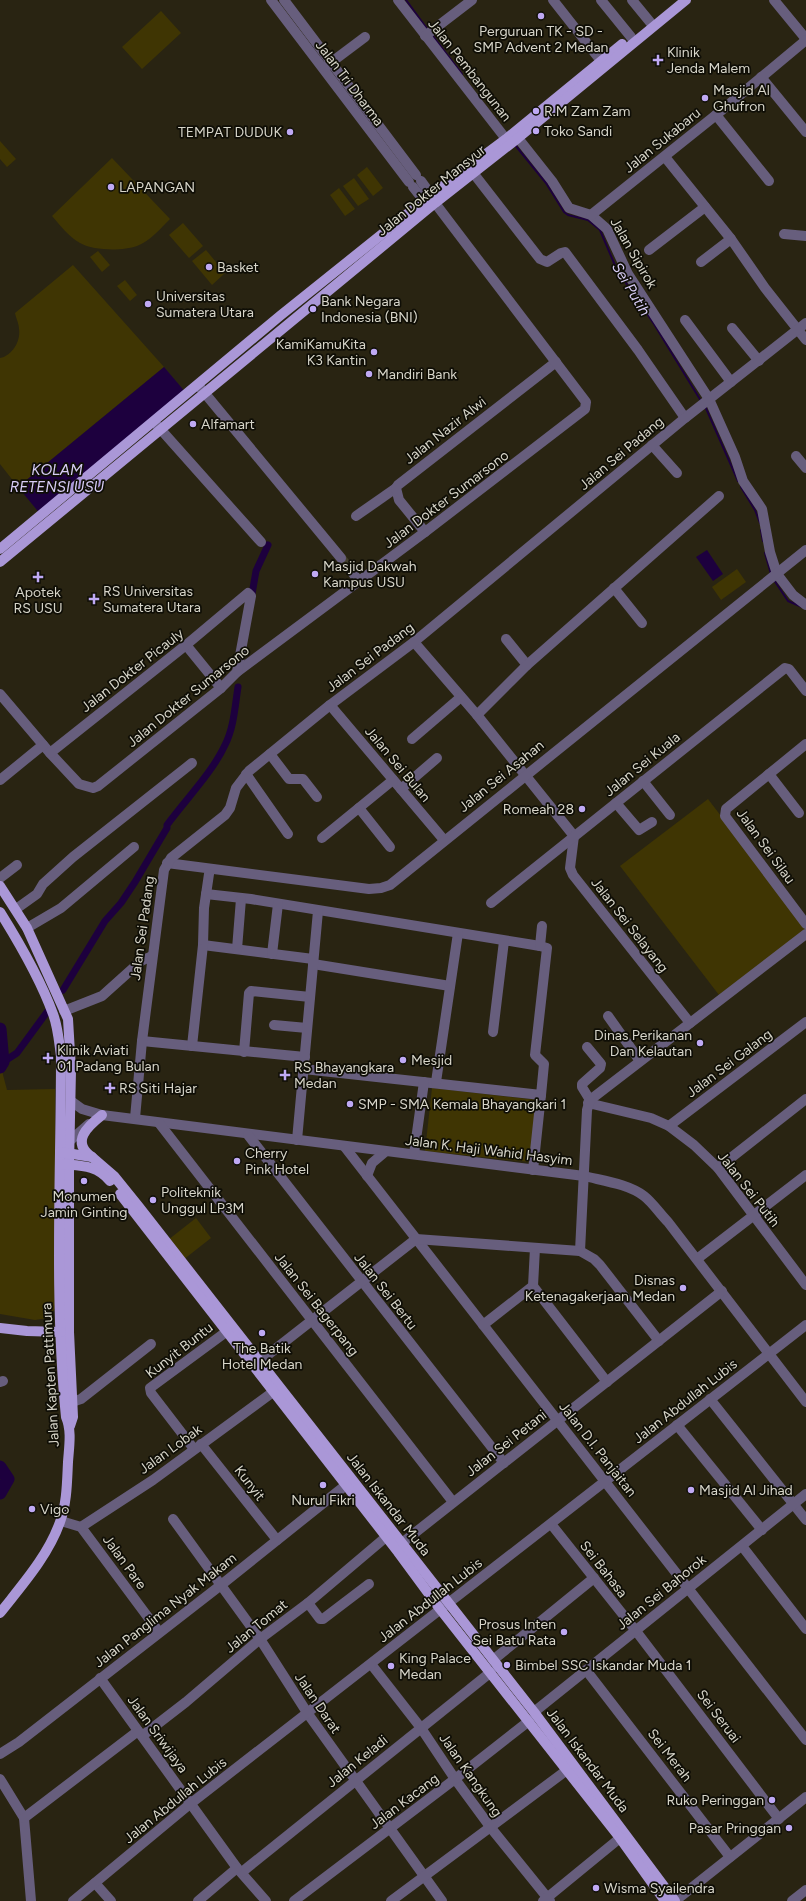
<svg xmlns="http://www.w3.org/2000/svg" width="806" height="1901" viewBox="0 0 806 1901" font-family="Figtree,sans-serif">
  <rect width="100%" height="100%" fill="#292412"/>
  <g fill="#3f3503">
    <path d="M161,11L181,33L142,69L122,47Z"/>
    <path d="M0,141L16,159L7,167L0,159Z"/>
    <path d="M112,158L170,219C161,228 150,241 137,246C123,251 94,251 80,243C69,237 60,225 52,216Z"/>
    <path d="M367,167L383,188L373,196L357,175Z"/>
    <path d="M354,178L369,199L358,206L343,186Z"/>
    <path d="M339,188L355,209L345,216L330,195Z"/>
    <path d="M183,223L203,246L189,258L169,235Z"/>
    <path d="M206,250L225,273L212,285L192,261Z"/>
    <path d="M98,251L110,265L102,272L90,257Z"/>
    <path d="M73,265L164,367L18,487L0,464V358C12,356 21,341 19,329C19,324 16,318 15,313Z"/>
    <path d="M125,280L137,295L130,301L117,286Z"/>
    <path d="M737,569L746,582L721,600L712,587Z"/>
    <path d="M708,799L806,927V929L719,995L620,866Z"/>
    <path d="M2,1071L7,1090L55,1089L56,1307L48,1318L35,1320L0,1314V1072Z"/>
    <path d="M432,1088L537,1100L530,1162L425,1151Z"/>
    <path d="M196,1218L211,1238L183,1260L168,1240Z"/>
  </g>
  <g fill="#1d003e">
    <path d="M164,367L187,394L41,515L18,487Z"/>
    <path d="M707,550L723,574L713,581L696,557Z"/>
  </g>
  <g fill="none" stroke-linecap="round" stroke-linejoin="round">
    <g stroke="#1d003e" stroke-width="2">
      <path d="M406,0L428,30"/>
      <path d="M432,35L462,74"/>
      <path d="M515,145L546,183L564,212L568,215L588,220L600,230L617,270L654,324L701,401"/>
      <path d="M705,406L738,481"/>
      <path d="M741,487L755,510L760,523"/>
      <path d="M761,530L763,541"/>
      <path d="M765,553L771,574"/>
      <path d="M774,580L788,601L802,607"/>
    </g>
    <g stroke="#1d003e" stroke-width="7">
      <path d="M251,600L256,571L268,545"/>
      <path d="M63,990L105,921L121,903L135,882L167,828V825C186,799 212,773 225,745C234,727 235,706 238,687"/>
      <path d="M3,1062L17,1053L47,1012"/>
    </g>
    <g stroke="#1d003e" stroke-width="13">
      <path d="M0,1029L3,1062L0,1067"/>
      <path d="M0,1467L8,1479L0,1493"/>
    </g>
    <path stroke="#433f2d" stroke-width="10" stroke-dasharray="10 5" stroke-linecap="butt" d="M341,558L351,571"/>
    <g stroke="#675e7d" stroke-width="10">
      <path d="M271,0L409,182"/>
      <path d="M284,0L416,175"/>
      <path d="M398,0L506,139"/>
      <path d="M553,0L601,61"/>
      <path d="M601,0L631,37"/>
      <path d="M632,0L650,22"/>
      <path d="M774,0L806,39"/>
      <path d="M425,36L472,0"/>
      <path d="M325,67L365,37"/>
      <path d="M761,77L806,132"/>
      <path d="M716,115L769,181"/>
      <path d="M518,138L552,181L569,208L591,215L607,229L628,274L709,399L735,457L743,481L762,509L770,552L777,574L793,595L806,605"/>
      <path d="M665,157L731,239L765,288L806,340"/>
      <path d="M474,174L540,259L547,262L561,253L565,252L638,350L685,418"/>
      <path d="M421,181L431,195"/>
      <path d="M413,187L424,201"/>
      <path d="M591,215L716,115L806,40"/>
      <path d="M784,234L806,236"/>
      <path d="M649,250L705,207"/>
      <path d="M701,262L731,239"/>
      <path d="M685,320L731,382"/>
      <path d="M732,328L759,361"/>
      <path d="M198,385L341,558"/>
      <path d="M155,423L261,542"/>
      <path d="M652,445L677,473"/>
      <path d="M796,456L806,468"/>
      <path d="M356,516L396,488"/>
      <path d="M425,532L399,500L396,488L398,485L556,362"/>
      <path d="M351,571L359,581"/>
      <path d="M614,588L642,623"/>
      <path d="M506,639L527,665"/>
      <path d="M414,642L477,715L574,836L570,868L573,875L690,1023"/>
      <path d="M186,645L221,688"/>
      <path d="M0,694L50,753L79,784L93,788L98,786L221,688L237,672L425,532L585,409L586,402L435,203"/>
      <path d="M330,705L444,840"/>
      <path d="M477,715L527,665L719,496"/>
      <path d="M412,739L461,697"/>
      <path d="M806,744L726,809L725,816L806,924"/>
      <path d="M50,753L186,645L248,593L251,596L237,672"/>
      <path d="M270,754L289,779H303L317,797"/>
      <path d="M246,774L288,834"/>
      <path d="M769,774L799,813"/>
      <path d="M0,780L43,745"/>
      <path d="M643,781L670,815"/>
      <path d="M401,789L437,758"/>
      <path d="M616,803L639,830L652,822"/>
      <path d="M359,808L390,847"/>
      <path d="M322,838L393,780"/>
      <path d="M167,863L369,889L381,888L390,885L806,550"/>
      <path d="M0,878L17,865"/>
      <path d="M206,894L251,899L540,946L547,948L535,1055L544,1064L541,1095L304,1069"/>
      <path d="M491,903L785,668L789,669L806,691"/>
      <path d="M16,909L37,894L43,884L73,857L192,763"/>
      <path d="M27,928L61,908L134,847"/>
      <path d="M203,945L313,959"/>
      <path d="M540,946L542,926"/>
      <path d="M237,949L241,899"/>
      <path d="M272,954L278,904"/>
      <path d="M313,964L450,986"/>
      <path d="M64,1011L102,996L141,961L152,956"/>
      <path d="M608,1016L640,1061"/>
      <path d="M274,1025L307,1028"/>
      <path d="M493,1032L504,941"/>
      <path d="M142,1041L305,1057"/>
      <path d="M192,1046L203,945L204,908L209,874"/>
      <path d="M587,1047L601,1064L600,1068L582,1084V1087L590,1100"/>
      <path d="M244,1052L249,993L251,991L310,997"/>
      <path d="M436,1082L458,933"/>
      <path d="M71,1101L82,1109L102,1115L584,1176C604,1181 628,1184 644,1196C653,1203 660,1214 668,1222L806,1402"/>
      <path d="M588,1103L651,1118L669,1126L694,1145L718,1168L806,1285"/>
      <path d="M135,1118L142,1041L164,870L171,858L225,815L230,808L236,788L249,771L330,705L414,642L685,418L806,323"/>
      <path d="M159,1123L453,1502"/>
      <path d="M669,1126L806,1022"/>
      <path d="M248,1135L504,1463"/>
      <path d="M297,1140L318,911"/>
      <path d="M65,1145L89,1124"/>
      <path d="M344,1146L806,1740"/>
      <path d="M414,1154L424,1082"/>
      <path d="M718,1168L806,1099"/>
      <path d="M533,1170L541,1095"/>
      <path d="M367,1176L372,1163L385,1152"/>
      <path d="M580,1251L587,1110L590,1100L806,934"/>
      <path d="M697,1259L806,1175"/>
      <path d="M533,1286L607,1382"/>
      <path d="M483,1325L533,1286L535,1248"/>
      <path d="M260,1361L416,1239L580,1251L594,1259L600,1265L659,1341"/>
      <path d="M0,1382L3,1381"/>
      <path d="M710,1399L806,1520"/>
      <path d="M72,1402L81,1399L151,1344"/>
      <path d="M677,1425L762,1530"/>
      <path d="M201,1444L277,1540"/>
      <path d="M194,1449L151,1393L150,1388L226,1332"/>
      <path d="M173,1519L260,1639L308,1714L442,1901"/>
      <path d="M61,1521L81,1527L159,1632"/>
      <path d="M551,1524L636,1631L779,1819"/>
      <path d="M81,1527L153,1480L273,1392"/>
      <path d="M402,1543L722,1291"/>
      <path d="M742,1546L806,1629"/>
      <path d="M308,1603L320,1619H323L369,1584"/>
      <path d="M493,1660L594,1578"/>
      <path d="M371,1664L421,1728L455,1779L491,1828L550,1901"/>
      <path d="M586,1670L730,1857"/>
      <path d="M100,1678L237,1868L266,1901"/>
      <path d="M534,1712L806,1494"/>
      <path d="M142,1736L186,1702L260,1639L308,1603L386,1537"/>
      <path d="M0,1754L19,1742L221,1585L346,1485"/>
      <path d="M0,1779L24,1818L31,1901"/>
      <path d="M24,1818L138,1731"/>
      <path d="M242,1872L491,1672"/>
      <path d="M95,1883L111,1901"/>
      <path d="M73,1901L190,1804L806,1325"/>
      <path d="M198,1901L237,1868"/>
      <path d="M294,1901L455,1779L529,1721"/>
      <path d="M391,1901L567,1770"/>
      <path d="M543,1901L620,1838"/>
      <path d="M675,1901L806,1797"/>
      <path d="M792,1901L806,1890"/>
    </g>
    <g stroke="#aa97d7" stroke-width="10">
      <path d="M0,549L281,315L431,195L506,139L622,44"/>
      <path d="M0,562L435,203L518,138L686,0"/>
      <path d="M0,886L27,928L68,1019L71,1070L69,1165V1332L73,1417L70,1426"/>
      <path d="M0,912C20,944 40,978 53,1014C58,1027 59,1042 61,1056C61,1176 54,1297 66,1417C72,1431 69,1447 68,1462C67,1482 67,1503 60,1522C48,1556 22,1585 0,1613"/>
      <path d="M60,1152L92,1157L114,1176L139,1207L534,1712L675,1901"/>
      <path d="M92,1157C70,1142 88,1126 102,1115"/>
      <path d="M60,1164C80,1166 96,1164 110,1181"/>
      <path d="M120,1194L398,1552L440,1609L620,1838L665,1901"/>
      <path d="M0,1328L27,1331L61,1332"/>
    </g>
  </g>
  <g fill="#bfa9f4" stroke="#0f0e06" stroke-width="1.5">
    <circle cx="541" cy="16" r="4"/>
    <path d="M656 54h4v4h4v4h-4v4h-4v-4h-4v-4h4z"/>
    <circle cx="705" cy="98" r="4"/>
    <circle cx="536" cy="111" r="4"/>
    <circle cx="536" cy="131" r="4"/>
    <circle cx="290" cy="132" r="4"/>
    <circle cx="111" cy="187" r="4"/>
    <circle cx="209" cy="267" r="4"/>
    <circle cx="148" cy="304" r="4"/>
    <circle cx="313" cy="309" r="4"/>
    <circle cx="374" cy="352" r="4"/>
    <circle cx="369" cy="374" r="4"/>
    <circle cx="193" cy="424" r="4"/>
    <circle cx="315" cy="574" r="4"/>
    <path d="M36 571h4v4h4v4h-4v4h-4v-4h-4v-4h4z"/>
    <path d="M92 593h4v4h4v4h-4v4h-4v-4h-4v-4h4z"/>
    <circle cx="582" cy="809" r="4"/>
    <circle cx="700" cy="1043" r="4"/>
    <path d="M46 1052h4v4h4v4h-4v4h-4v-4h-4v-4h4z"/>
    <circle cx="403" cy="1060" r="4"/>
    <path d="M283 1069h4v4h4v4h-4v4h-4v-4h-4v-4h4z"/>
    <path d="M108 1082h4v4h4v4h-4v4h-4v-4h-4v-4h4z"/>
    <circle cx="350" cy="1104" r="4"/>
    <circle cx="237" cy="1161" r="4"/>
    <circle cx="84" cy="1181" r="4"/>
    <circle cx="153" cy="1200" r="4"/>
    <circle cx="683" cy="1288" r="4"/>
    <circle cx="262" cy="1333" r="4"/>
    <circle cx="323" cy="1485" r="4"/>
    <circle cx="691" cy="1490" r="4"/>
    <circle cx="32" cy="1509" r="4"/>
    <circle cx="564" cy="1632" r="4"/>
    <circle cx="507" cy="1665" r="4"/>
    <circle cx="391" cy="1666" r="4"/>
    <circle cx="772" cy="1800" r="4"/>
    <circle cx="789" cy="1828" r="4"/>
    <circle cx="596" cy="1888" r="4"/>
  </g>
  <g text-anchor="middle" stroke-width="3.5" stroke-linejoin="round" paint-order="stroke">
    <g font-size="14" fill="#d7d5c9" stroke="#0f0e06" text-anchor="start">
      <text x="541" y="36" text-anchor="middle">Perguruan TK - SD -<tspan x="541" dy="16">SMP Advent 2 Medan</tspan></text>
      <text x="667" y="57">Klinik<tspan x="667" dy="16">Jenda Malem</tspan></text>
      <text x="713" y="95">Masjid Al<tspan x="713" dy="16">Ghufron</tspan></text>
      <text x="544" y="116">R.M Zam Zam</text>
      <text x="544" y="136">Toko Sandi</text>
      <text x="282" y="137" text-anchor="end">TEMPAT DUDUK</text>
      <text x="119" y="192">LAPANGAN</text>
      <text x="217" y="272">Basket</text>
      <text x="156" y="301">Universitas<tspan x="156" dy="16">Sumatera Utara</tspan></text>
      <text x="321" y="306">Bank Negara<tspan x="321" dy="16">Indonesia (BNI)</tspan></text>
      <text x="366" y="349" text-anchor="end">KamiKamuKita<tspan x="366" dy="16">K3 Kantin</tspan></text>
      <text x="377" y="379">Mandiri Bank</text>
      <text x="201" y="429">Alfamart</text>
      <text x="323" y="571">Masjid Dakwah<tspan x="323" dy="16">Kampus USU</tspan></text>
      <text x="103" y="596">RS Universitas<tspan x="103" dy="16">Sumatera Utara</tspan></text>
      <text x="38" y="597" text-anchor="middle">Apotek<tspan x="38" dy="16">RS USU</tspan></text>
      <text x="574" y="814" text-anchor="end">Romeah 28</text>
      <text x="692" y="1040" text-anchor="end">Dinas Perikanan<tspan x="692" dy="16">Dan Kelautan</tspan></text>
      <text x="57" y="1055">Klinik Aviati<tspan x="57" dy="16">01 Padang Bulan</tspan></text>
      <text x="411" y="1065">Mesjid</text>
      <text x="294" y="1072">RS Bhayangkara<tspan x="294" dy="16">Medan</tspan></text>
      <text x="119" y="1093">RS Siti Hajar</text>
      <text x="358" y="1109">SMP - SMA Kemala Bhayangkari 1</text>
      <text x="245" y="1158">Cherry<tspan x="245" dy="16">Pink Hotel</tspan></text>
      <text x="161" y="1197">Politeknik<tspan x="161" dy="16">Unggul LP3M</tspan></text>
      <text x="84" y="1201" text-anchor="middle">Monumen<tspan x="84" dy="16">Jamin Ginting</tspan></text>
      <text x="675" y="1285" text-anchor="end">Disnas<tspan x="675" dy="16">Ketenagakerjaan Medan</tspan></text>
      <text x="262" y="1353" text-anchor="middle">The Batik<tspan x="262" dy="16">Hotel Medan</tspan></text>
      <text x="699" y="1495">Masjid Al Jihad</text>
      <text x="323" y="1505" text-anchor="middle">Nurul Fikri</text>
      <text x="40" y="1514">Vigo</text>
      <text x="556" y="1629" text-anchor="end">Prosus Inten<tspan x="556" dy="16">Sei Batu Rata</tspan></text>
      <text x="399" y="1663">King Palace<tspan x="399" dy="16">Medan</tspan></text>
      <text x="515" y="1670">Bimbel SSC Iskandar Muda 1</text>
      <text x="764" y="1805" text-anchor="end">Ruko Peringgan</text>
      <text x="781" y="1833" text-anchor="end">Pasar Pringgan</text>
      <text x="604" y="1893">Wisma Syailendra</text>
    </g>
    <g font-size="14" fill="#d7d5c9" stroke="#0f0e06">
      <text transform="translate(470 70) rotate(52)" y="5">Jalan Pembangunan</text>
      <text transform="translate(350 83) rotate(53)" y="5">Jalan Tri Dharma</text>
      <text transform="translate(662 140) rotate(-39)" y="5">Jalan Sukabaru</text>
      <text transform="translate(431 190) rotate(-39)" y="5">Jalan Dokter Mansyur</text>
      <text transform="translate(634 253) rotate(60)" y="5">Jalan Sipirok</text>
      <text transform="translate(445 430) rotate(-38)" y="5">Jalan Nazir Alwi</text>
      <text transform="translate(621 453) rotate(-40)" y="5">Jalan Sei Padang</text>
      <text transform="translate(446 499) rotate(-37)" y="5">Jalan Dokter Sumarsono</text>
      <text transform="translate(370 657) rotate(-37)" y="5">Jalan Sei Padang</text>
      <text transform="translate(132 670) rotate(-38)" y="5">Jalan Dokter Picauly</text>
      <text transform="translate(188 696) rotate(-39)" y="5">Jalan Dokter Sumarsono</text>
      <text transform="translate(398 764) rotate(50)" y="5">Jalan Sei Bulan</text>
      <text transform="translate(642 764) rotate(-39)" y="5">Jalan Sei Kuala</text>
      <text transform="translate(501 776) rotate(-39)" y="5">Jalan Sei Asahan</text>
      <text transform="translate(766 846) rotate(54)" y="5">Jalan Sei Silau</text>
      <text transform="translate(630 925) rotate(52)" y="5">Jalan Sei Selayang</text>
      <text transform="translate(142 928) rotate(-82)" y="5">Jalan Sei Padang</text>
      <text transform="translate(729 1063) rotate(-37)" y="5">Jalan Sei Galang</text>
      <text transform="translate(489 1150) rotate(7)" y="5">Jalan K. Haji Wahid Hasyim</text>
      <text transform="translate(749 1189) rotate(52)" y="5">Jalan Sei Putih</text>
      <text transform="translate(386 1291) rotate(52)" y="5">Jalan Sei Bertu</text>
      <text transform="translate(317 1304) rotate(52)" y="5">Jalan Sei Bagerpang</text>
      <text transform="translate(179 1350) rotate(-38)" y="5">Kunyit Buntu</text>
      <text transform="translate(50 1375) rotate(-93)" y="5">Jalan Kapten Pattimura</text>
      <text transform="translate(685 1401) rotate(-38)" y="5">Jalan Abdullah Lubis</text>
      <text transform="translate(506 1443) rotate(-38)" y="5">Jalan Sei Petani</text>
      <text transform="translate(170 1449) rotate(-36)" y="5">Jalan Lobak</text>
      <text transform="translate(598 1449) rotate(52)" y="5">Jalan D.I. Panjaitan</text>
      <text transform="translate(250 1483) rotate(52)" y="5">Kunyit</text>
      <text transform="translate(389 1504) rotate(52)" y="5">Jalan Iskandar Muda</text>
      <text transform="translate(125 1562) rotate(54)" y="5">Jalan Pare</text>
      <text transform="translate(604 1569) rotate(52)" y="5">Sei Bahasa</text>
      <text transform="translate(661 1592) rotate(-39)" y="5">Jalan Sei Bahorok</text>
      <text transform="translate(430 1600) rotate(-38)" y="5">Jalan Abdullah Lubis</text>
      <text transform="translate(165 1610) rotate(-38)" y="5">Jalan Panglima Nyak Makam</text>
      <text transform="translate(256 1626) rotate(-39)" y="5">Jalan Tomat</text>
      <text transform="translate(318 1703) rotate(56)" y="5">Jalan Darat</text>
      <text transform="translate(719 1716) rotate(53)" y="5">Sei Seruai</text>
      <text transform="translate(158 1734) rotate(54)" y="5">Jalan Sriwijaya</text>
      <text transform="translate(670 1755) rotate(52)" y="5">Sei Merah</text>
      <text transform="translate(588 1760) rotate(53)" y="5">Jalan Iskandar Muda</text>
      <text transform="translate(357 1761) rotate(-39)" y="5">Jalan Keladi</text>
      <text transform="translate(471 1775) rotate(55)" y="5">Jalan Kangkung</text>
      <text transform="translate(175 1800) rotate(-39)" y="5">Jalan Abdullah Lubis</text>
      <text transform="translate(404 1801) rotate(-37)" y="5">Jalan Kacang</text>
    </g>
    <g font-size="15" font-style="italic" fill="#d7ccf5" stroke="#0f0e06">
      <text transform="translate(631 289) rotate(59)" y="5">Sei Putih</text>
      <text x="57" y="475">KOLAM<tspan x="57" dy="17">RETENSI USU</tspan></text>
    </g>
  </g>
</svg>
